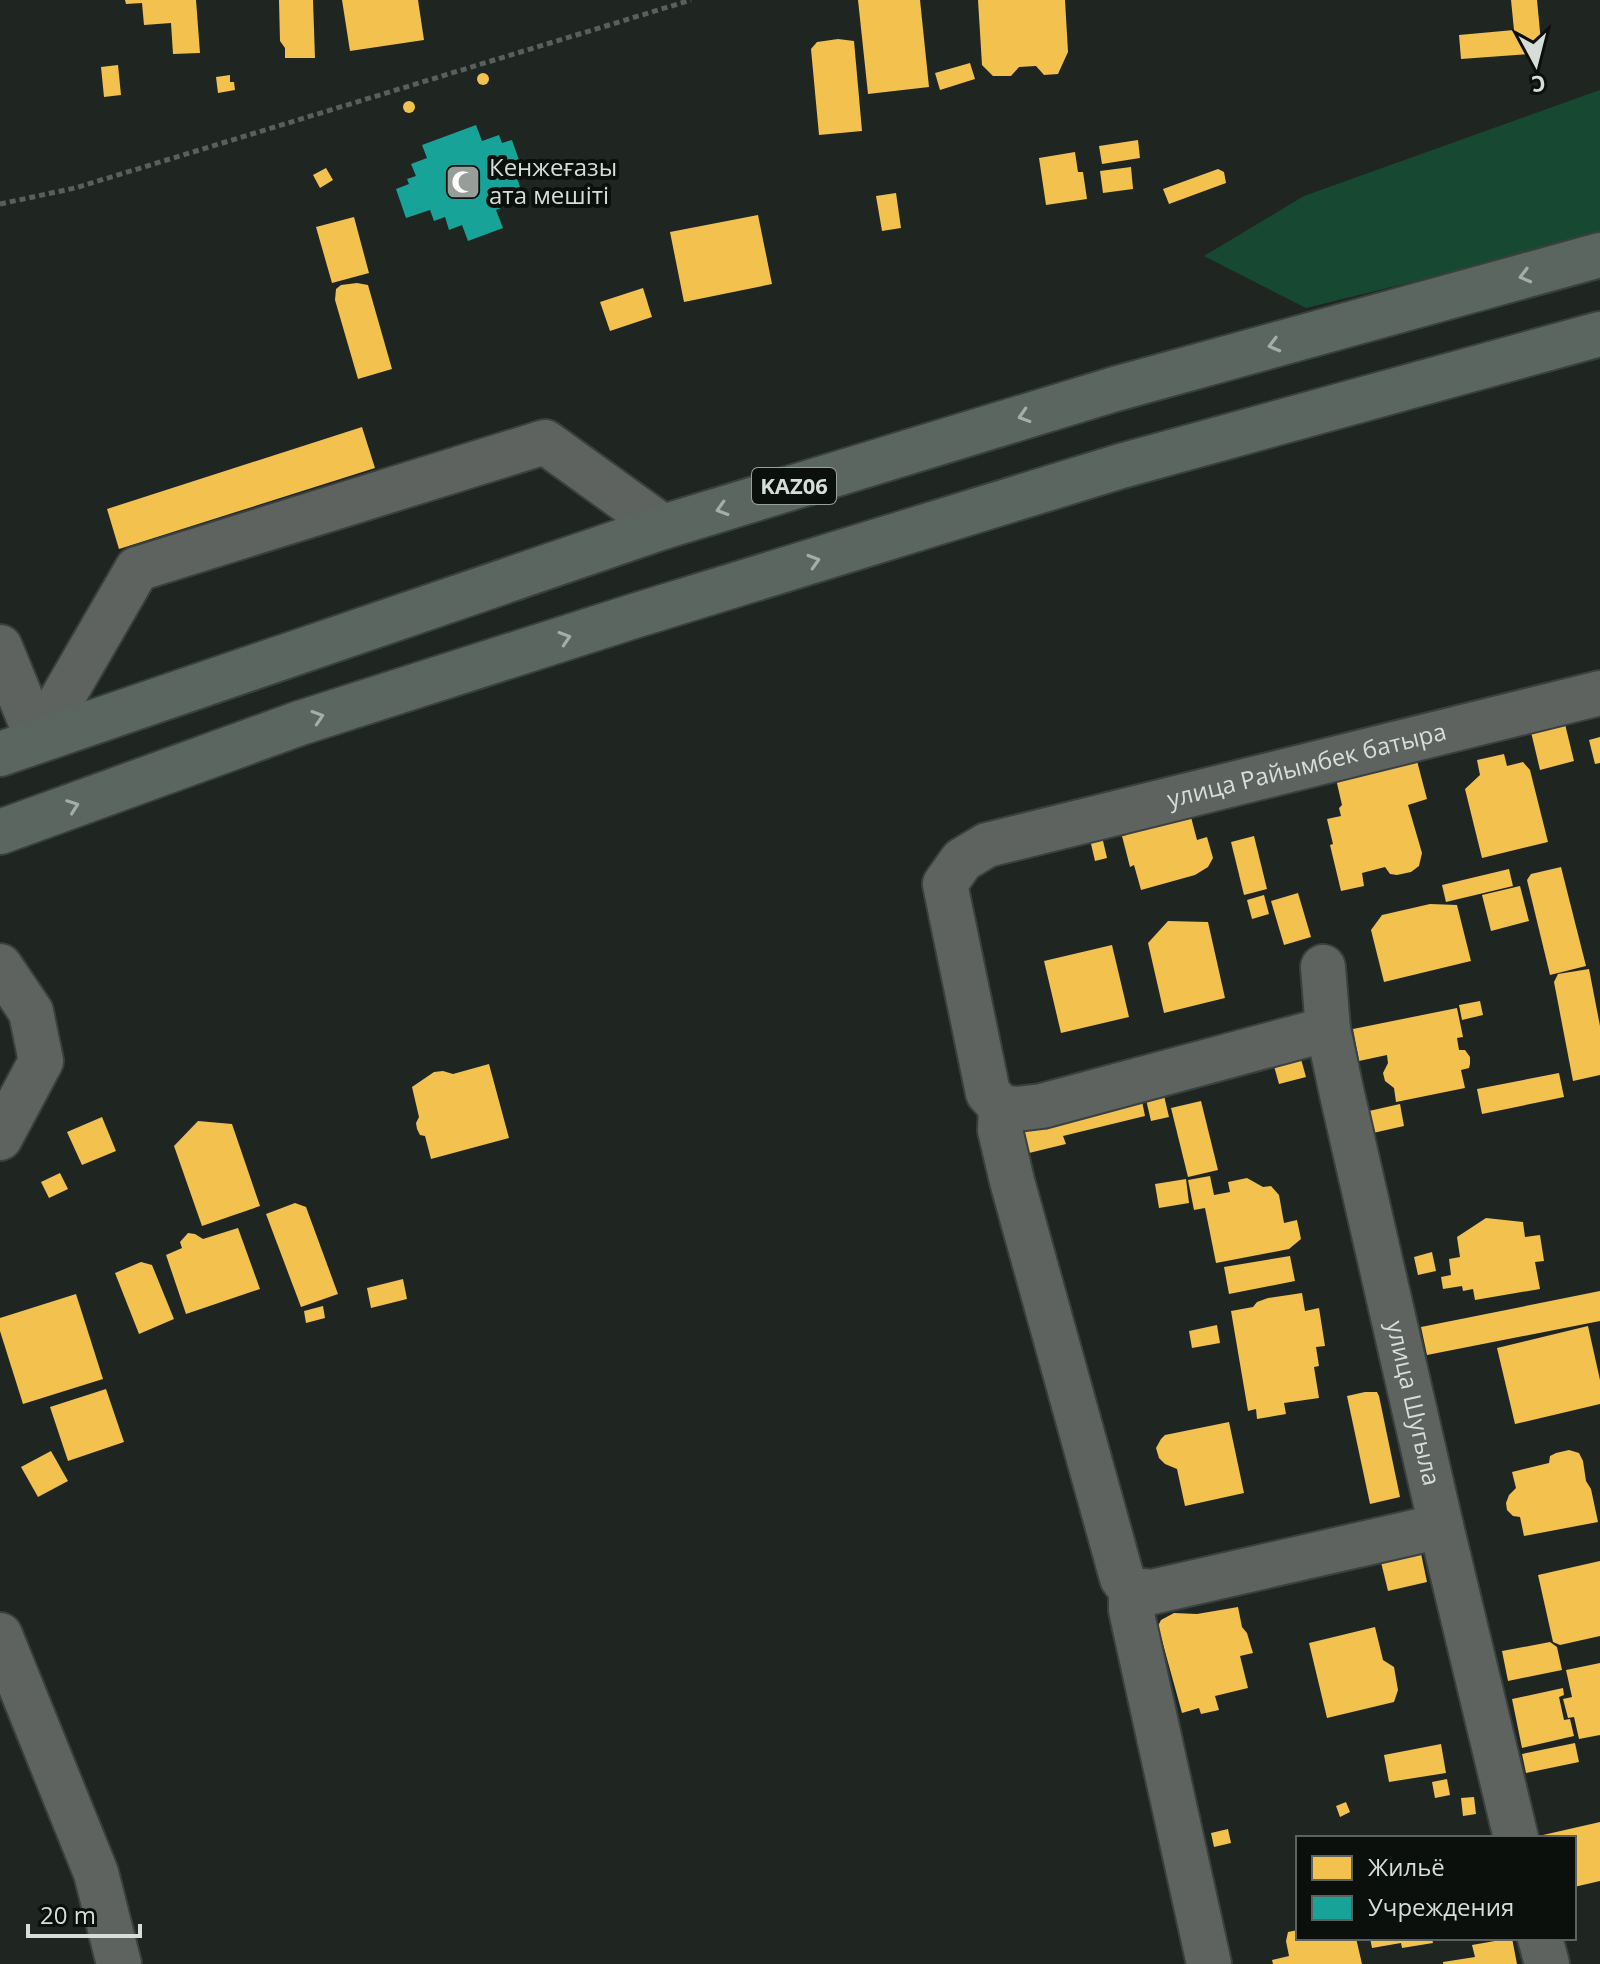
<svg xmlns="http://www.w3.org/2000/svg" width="1600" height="1964" viewBox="0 0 1600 1964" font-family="'Open Sans',sans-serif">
  <rect width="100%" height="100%" fill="#1f2622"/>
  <path fill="#174932" d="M1600,90V236L1306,308L1204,256L1304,196Z"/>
  <g fill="#f2c14e">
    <path d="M125,0H196L200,53L173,54L171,23L144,25L142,3L126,4Z"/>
    <path d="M279,0H313L315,58H285V48L280,41Z"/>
    <path d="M342,0H418L424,40L350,51Z"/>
    <path d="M858,0H920L929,87L868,94Z"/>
    <path d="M978,0H1065L1068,52L1058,74L1044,75L1036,66L1019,67L1011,76H993L982,65Z"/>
    <path d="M1511,0H1537L1542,53L1461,59L1459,35L1514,30Z"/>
    <path d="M838,39L854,41L862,131L819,135L811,49L817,42Z"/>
    <path d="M970,63L975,79L940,90L935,73Z"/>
    <path d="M118,65L121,95L104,97L101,67Z"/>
    <circle cx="483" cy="79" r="6"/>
    <path d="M230,75V82H234L235,90L218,93L216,77Z"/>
    <circle cx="409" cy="107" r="6"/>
    <path d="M1138,140L1140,158L1102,164L1099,146Z"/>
    <circle cx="508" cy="156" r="7"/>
    <path d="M1075,152L1078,172H1083L1087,199L1046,205L1039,158Z"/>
    <path d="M1131,167L1133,189L1103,193L1100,171Z"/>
    <path d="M326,168L333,180L320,188L313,175Z"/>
    <path d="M1218,169L1224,172L1226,183L1169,204L1163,189Z"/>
    <path d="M896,193L901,228L882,231L876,196Z"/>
    <path d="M758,215L772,284L684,302L670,232Z"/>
    <path d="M354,217L369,273L332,283L316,227Z"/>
    <path d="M357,283L368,285L392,369L358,379L335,300L336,289L341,285Z"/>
    <path d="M643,288L652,317L610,331L600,302Z"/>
    <path d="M362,427L375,468L119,549L107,509Z"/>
    <path d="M1565,724L1574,761L1540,770L1531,732Z"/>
    <path d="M1600,737V763L1595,764L1589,740Z"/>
    <path d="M1504,754L1507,766L1523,762L1530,770L1548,842L1482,858L1465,789L1480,775L1477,760Z"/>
    <path d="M1416,757L1427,799L1408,805L1422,853L1419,866L1411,872L1397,875L1390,874L1385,867L1362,873L1364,886L1341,891L1330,845L1333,844L1327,819L1341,816L1339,808L1342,805L1336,779Z"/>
    <path d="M1191,817L1197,840L1207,837L1213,858L1208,867L1195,875L1141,890L1134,865L1130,867L1122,836L1127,835L1123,819Z"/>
    <path d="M1100,828L1107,858L1095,861L1088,831Z"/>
    <path d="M1254,836L1267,889L1244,895L1231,842Z"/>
    <path d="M1561,867L1586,966L1550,975L1527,880L1531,874Z"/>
    <path d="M1509,869L1513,886L1446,902L1442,885Z"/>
    <path d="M1520,886L1529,921L1491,931L1482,895Z"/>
    <path d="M1298,893L1311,937L1284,945L1271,901Z"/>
    <path d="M1264,895L1269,914L1252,919L1247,900Z"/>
    <path d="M1430,904L1457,905L1471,961L1384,982L1371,930L1382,915Z"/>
    <path d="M1168,921L1208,922L1225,998L1164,1013L1148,943Z"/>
    <path d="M1112,945L1129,1017L1061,1033L1044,961Z"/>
    <path d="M1589,969L1600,1026V1075L1573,1081L1554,982L1558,974Z"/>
    <path d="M1480,1001L1483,1015L1462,1020L1459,1005Z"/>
    <path d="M1457,1008L1463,1037L1457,1038L1459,1050H1465L1470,1057V1064L1469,1068L1461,1070L1465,1088L1396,1102L1394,1088L1385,1081L1383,1073L1388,1063L1387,1055L1359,1061L1353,1029Z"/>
    <path d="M1301,1059L1306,1077L1279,1084L1274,1066Z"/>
    <path d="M489,1064L509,1138L431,1159L425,1136L420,1135L417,1129L416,1123L419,1117L412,1087L434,1072L443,1071L453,1074Z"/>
    <path d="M1559,1073L1564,1097L1482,1114L1477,1089Z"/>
    <path d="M1162,1087L1169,1117L1151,1121L1144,1091Z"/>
    <path d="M1140,1091L1145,1116L1063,1136L1066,1144L1029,1153L1021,1119Z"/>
    <path d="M1201,1101L1218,1170L1188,1177L1171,1108Z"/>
    <path d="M1400,1104L1404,1126L1373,1133L1369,1111Z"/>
    <path d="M102,1117L116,1151L82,1165L67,1132Z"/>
    <path d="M198,1121L232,1124L260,1206L202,1226L174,1146Z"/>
    <path d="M60,1173L68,1189L49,1198L41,1182Z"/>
    <path d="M1210,1176L1214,1195L1230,1192L1228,1182L1247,1178L1263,1187L1271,1186L1279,1195L1284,1223L1297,1220L1301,1239L1289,1249L1216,1263L1205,1208L1194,1210L1188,1180Z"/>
    <path d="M1186,1179L1189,1203L1159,1208L1155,1184Z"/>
    <path d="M295,1203L306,1207L338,1294L301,1307L266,1214Z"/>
    <path d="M1486,1218L1523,1222L1525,1237L1540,1235L1544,1261L1535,1262L1540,1289L1475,1300L1473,1289L1463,1291L1462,1286L1443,1289L1441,1277L1451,1275L1449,1259L1460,1257L1457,1237Z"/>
    <path d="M238,1228L260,1289L186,1314L166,1255L182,1248L180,1242L188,1233L195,1234L203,1239Z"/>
    <path d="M1432,1252L1436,1271L1418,1275L1414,1257Z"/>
    <path d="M1290,1256L1295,1281L1229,1294L1224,1267Z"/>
    <path d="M141,1262L152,1265L174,1319L139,1334L115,1273Z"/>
    <path d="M403,1279L407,1299L371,1308L367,1288Z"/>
    <path d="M1600,1291V1321L1427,1355L1421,1327Z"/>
    <path d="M1302,1293L1305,1311L1319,1308L1325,1346L1316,1347L1319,1366L1314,1367L1319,1398L1284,1403L1286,1414L1257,1419L1256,1409L1248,1411L1231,1311L1253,1307L1257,1302L1268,1298Z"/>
    <path d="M76,1294L103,1379L23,1404L0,1331V1318Z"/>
    <path d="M323,1306L325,1318L306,1323L304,1311Z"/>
    <path d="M1217,1325L1220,1343L1192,1348L1189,1331Z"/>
    <path d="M1588,1326L1600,1380V1404L1515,1424L1497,1348Z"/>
    <path d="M106,1389L124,1442L68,1461L50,1407Z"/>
    <path d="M1365,1392H1377L1379,1396L1400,1497L1370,1504L1347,1396Z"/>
    <path d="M1229,1422L1244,1493L1185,1506L1177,1469L1165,1464L1159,1458L1156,1448L1161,1439L1165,1435Z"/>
    <path d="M1569,1450L1579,1453L1583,1461L1586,1481L1591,1489L1598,1522L1524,1536L1520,1517L1513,1516L1507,1510L1506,1503L1509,1495L1516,1488L1512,1472L1549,1463L1550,1456L1556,1453Z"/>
    <path d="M51,1451L68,1481L38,1497L21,1467Z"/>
    <path d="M1419,1544L1427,1582L1388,1591L1379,1554Z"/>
    <path d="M1600,1561V1636L1560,1645L1553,1642L1538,1575Z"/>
    <path d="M1238,1607L1242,1627L1247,1633L1253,1653L1240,1656L1248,1688L1215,1696L1219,1710L1201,1714L1199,1708L1182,1713L1158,1626L1161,1620L1174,1613L1197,1614Z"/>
    <path d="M1375,1627L1383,1660L1394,1667L1398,1690L1394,1702L1327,1718L1309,1643Z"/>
    <path d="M1550,1642L1557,1647L1562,1670L1508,1681L1502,1651Z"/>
    <path d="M1600,1663V1735L1579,1739L1574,1717L1568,1718L1563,1699L1572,1697L1566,1670Z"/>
    <path d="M1563,1688L1564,1695L1559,1697L1564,1720L1570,1719L1574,1736L1522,1748L1512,1699Z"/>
    <path d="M1575,1743L1579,1762L1526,1773L1522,1754Z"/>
    <path d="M1441,1744L1446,1773L1389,1782L1384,1755Z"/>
    <path d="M1447,1779L1450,1795L1435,1798L1432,1782Z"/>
    <path d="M1474,1797L1476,1814L1463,1816L1461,1798Z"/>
    <path d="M1346,1802L1350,1812L1340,1817L1336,1806Z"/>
    <path d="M1600,1822V1881L1574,1887V1838H1543V1835Z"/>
    <path d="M1228,1829L1231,1843L1214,1847L1211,1833Z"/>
    <path d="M1298,1930V1938H1356L1362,1964H1273L1272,1960L1289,1956L1286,1941L1288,1932Z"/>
    <path d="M1370,1938H1432L1433,1943L1402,1948L1401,1943L1372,1948Z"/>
    <path d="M1512,1938L1517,1964H1443V1962L1475,1957L1472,1945Z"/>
  </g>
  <path fill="#17a398" d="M476,125L482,141L499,135L502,143L512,140L523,172L516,175L520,187L501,194L506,206L496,210L503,228L468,241L462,225L449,230L445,217L434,221L430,210L406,218L396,189L409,184L407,179L416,176L411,164L427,158L422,145Z"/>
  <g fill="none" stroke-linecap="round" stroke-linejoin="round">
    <g stroke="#3a403d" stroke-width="48">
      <g id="minor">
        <path d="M0,647L38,740"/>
        <path d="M38,740L137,569L545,442L663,527"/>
        <path d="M0,966L31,1012L41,1061L0,1138"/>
        <path id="s1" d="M1323,967L1328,1029L1342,1094L1441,1526L1516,1838"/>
        <path id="s2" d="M1328,1029L1042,1106L1017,1109L1001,1107L988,1093L945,884L962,860L987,845L1600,693"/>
        <path d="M1001,1107L1000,1130L1012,1181L1122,1578L1131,1590V1610L1209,1964"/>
        <path d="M1131,1590L1152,1592L1441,1526"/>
        <path d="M0,1635L96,1873L119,1964"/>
        <path d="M1540,1938L1547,1964"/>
      </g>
    </g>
    <g stroke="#3a403d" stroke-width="48">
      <g id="highway">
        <path d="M0,754L663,527L1115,389L1600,255"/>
        <path d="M0,832L300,723L634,616L1121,466L1600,334"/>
      </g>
    </g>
    <path stroke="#5a5f5d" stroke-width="5" stroke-dasharray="6 4" stroke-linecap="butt" d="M0,204L75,188L691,0"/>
    <use href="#minor" stroke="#5e6360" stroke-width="44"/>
    <use href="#highway" stroke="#5a665f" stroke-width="44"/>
  </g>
  <defs><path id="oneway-chevron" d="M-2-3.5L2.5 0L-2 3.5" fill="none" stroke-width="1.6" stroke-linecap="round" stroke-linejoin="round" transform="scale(2)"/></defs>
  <g stroke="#a4aea8">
    <use href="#oneway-chevron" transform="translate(1525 276) rotate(165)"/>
    <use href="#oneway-chevron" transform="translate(1274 345) rotate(165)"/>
    <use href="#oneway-chevron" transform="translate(1024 416) rotate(163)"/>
    <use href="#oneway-chevron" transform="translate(722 509) rotate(163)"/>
    <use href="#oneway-chevron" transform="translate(814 561) rotate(-17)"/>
    <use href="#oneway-chevron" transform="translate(565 638) rotate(-18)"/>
    <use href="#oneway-chevron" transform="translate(318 717) rotate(-18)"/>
    <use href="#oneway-chevron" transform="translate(73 806) rotate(-20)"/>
  </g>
  <defs>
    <g id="mosque-square" transform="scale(1.8)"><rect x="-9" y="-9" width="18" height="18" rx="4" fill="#959e99" stroke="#0b100d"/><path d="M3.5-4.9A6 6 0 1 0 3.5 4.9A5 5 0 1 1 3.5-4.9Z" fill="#fff"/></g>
  </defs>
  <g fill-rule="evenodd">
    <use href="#mosque-square" x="463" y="182"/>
  </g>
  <g text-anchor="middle" stroke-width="8" stroke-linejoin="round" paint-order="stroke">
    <rect fill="#0b100d" stroke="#98a09c" stroke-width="2" x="752" y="468" width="84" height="36" rx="6"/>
    <g font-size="22" font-weight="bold" fill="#d5ded9">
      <text x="794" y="494">KАZ06</text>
    </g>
    <g font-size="24" fill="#d5ded9" stroke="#0b100d" text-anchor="start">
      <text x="489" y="176">Кенжеғазы<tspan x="489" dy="28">ата мешіті</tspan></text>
    </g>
    <g font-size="24" fill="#d5ded9" stroke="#0b100d">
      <text dy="8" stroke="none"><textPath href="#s2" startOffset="958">улица Райымбек батыра</textPath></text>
      <text dy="8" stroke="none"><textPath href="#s1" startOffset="446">улица Шугыла</textPath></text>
    </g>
  </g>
  <rect x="1296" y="1836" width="280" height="104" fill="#0b100d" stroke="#5c625f" stroke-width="2"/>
  <rect x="1312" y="1856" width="40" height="24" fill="#f2c14e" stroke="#5c625f" stroke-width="2"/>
  <text x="1368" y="1876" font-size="24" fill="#d5ded9">Жильё</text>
  <rect x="1312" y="1896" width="40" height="24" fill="#17a398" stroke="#5c625f" stroke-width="2"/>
  <text x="1368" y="1916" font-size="24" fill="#d5ded9">Учреждения</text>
  <g transform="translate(1536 64) rotate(173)" stroke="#0b100d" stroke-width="6" paint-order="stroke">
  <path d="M0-6L14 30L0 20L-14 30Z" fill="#d5ded9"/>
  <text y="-12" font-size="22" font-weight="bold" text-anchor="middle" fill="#d5ded9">С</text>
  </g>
  <path d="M28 1924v12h112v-12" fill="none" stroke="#d5ded9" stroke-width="4"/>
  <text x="40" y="1924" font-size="24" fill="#d5ded9" stroke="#0b100d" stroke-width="6" paint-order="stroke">20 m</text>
</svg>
